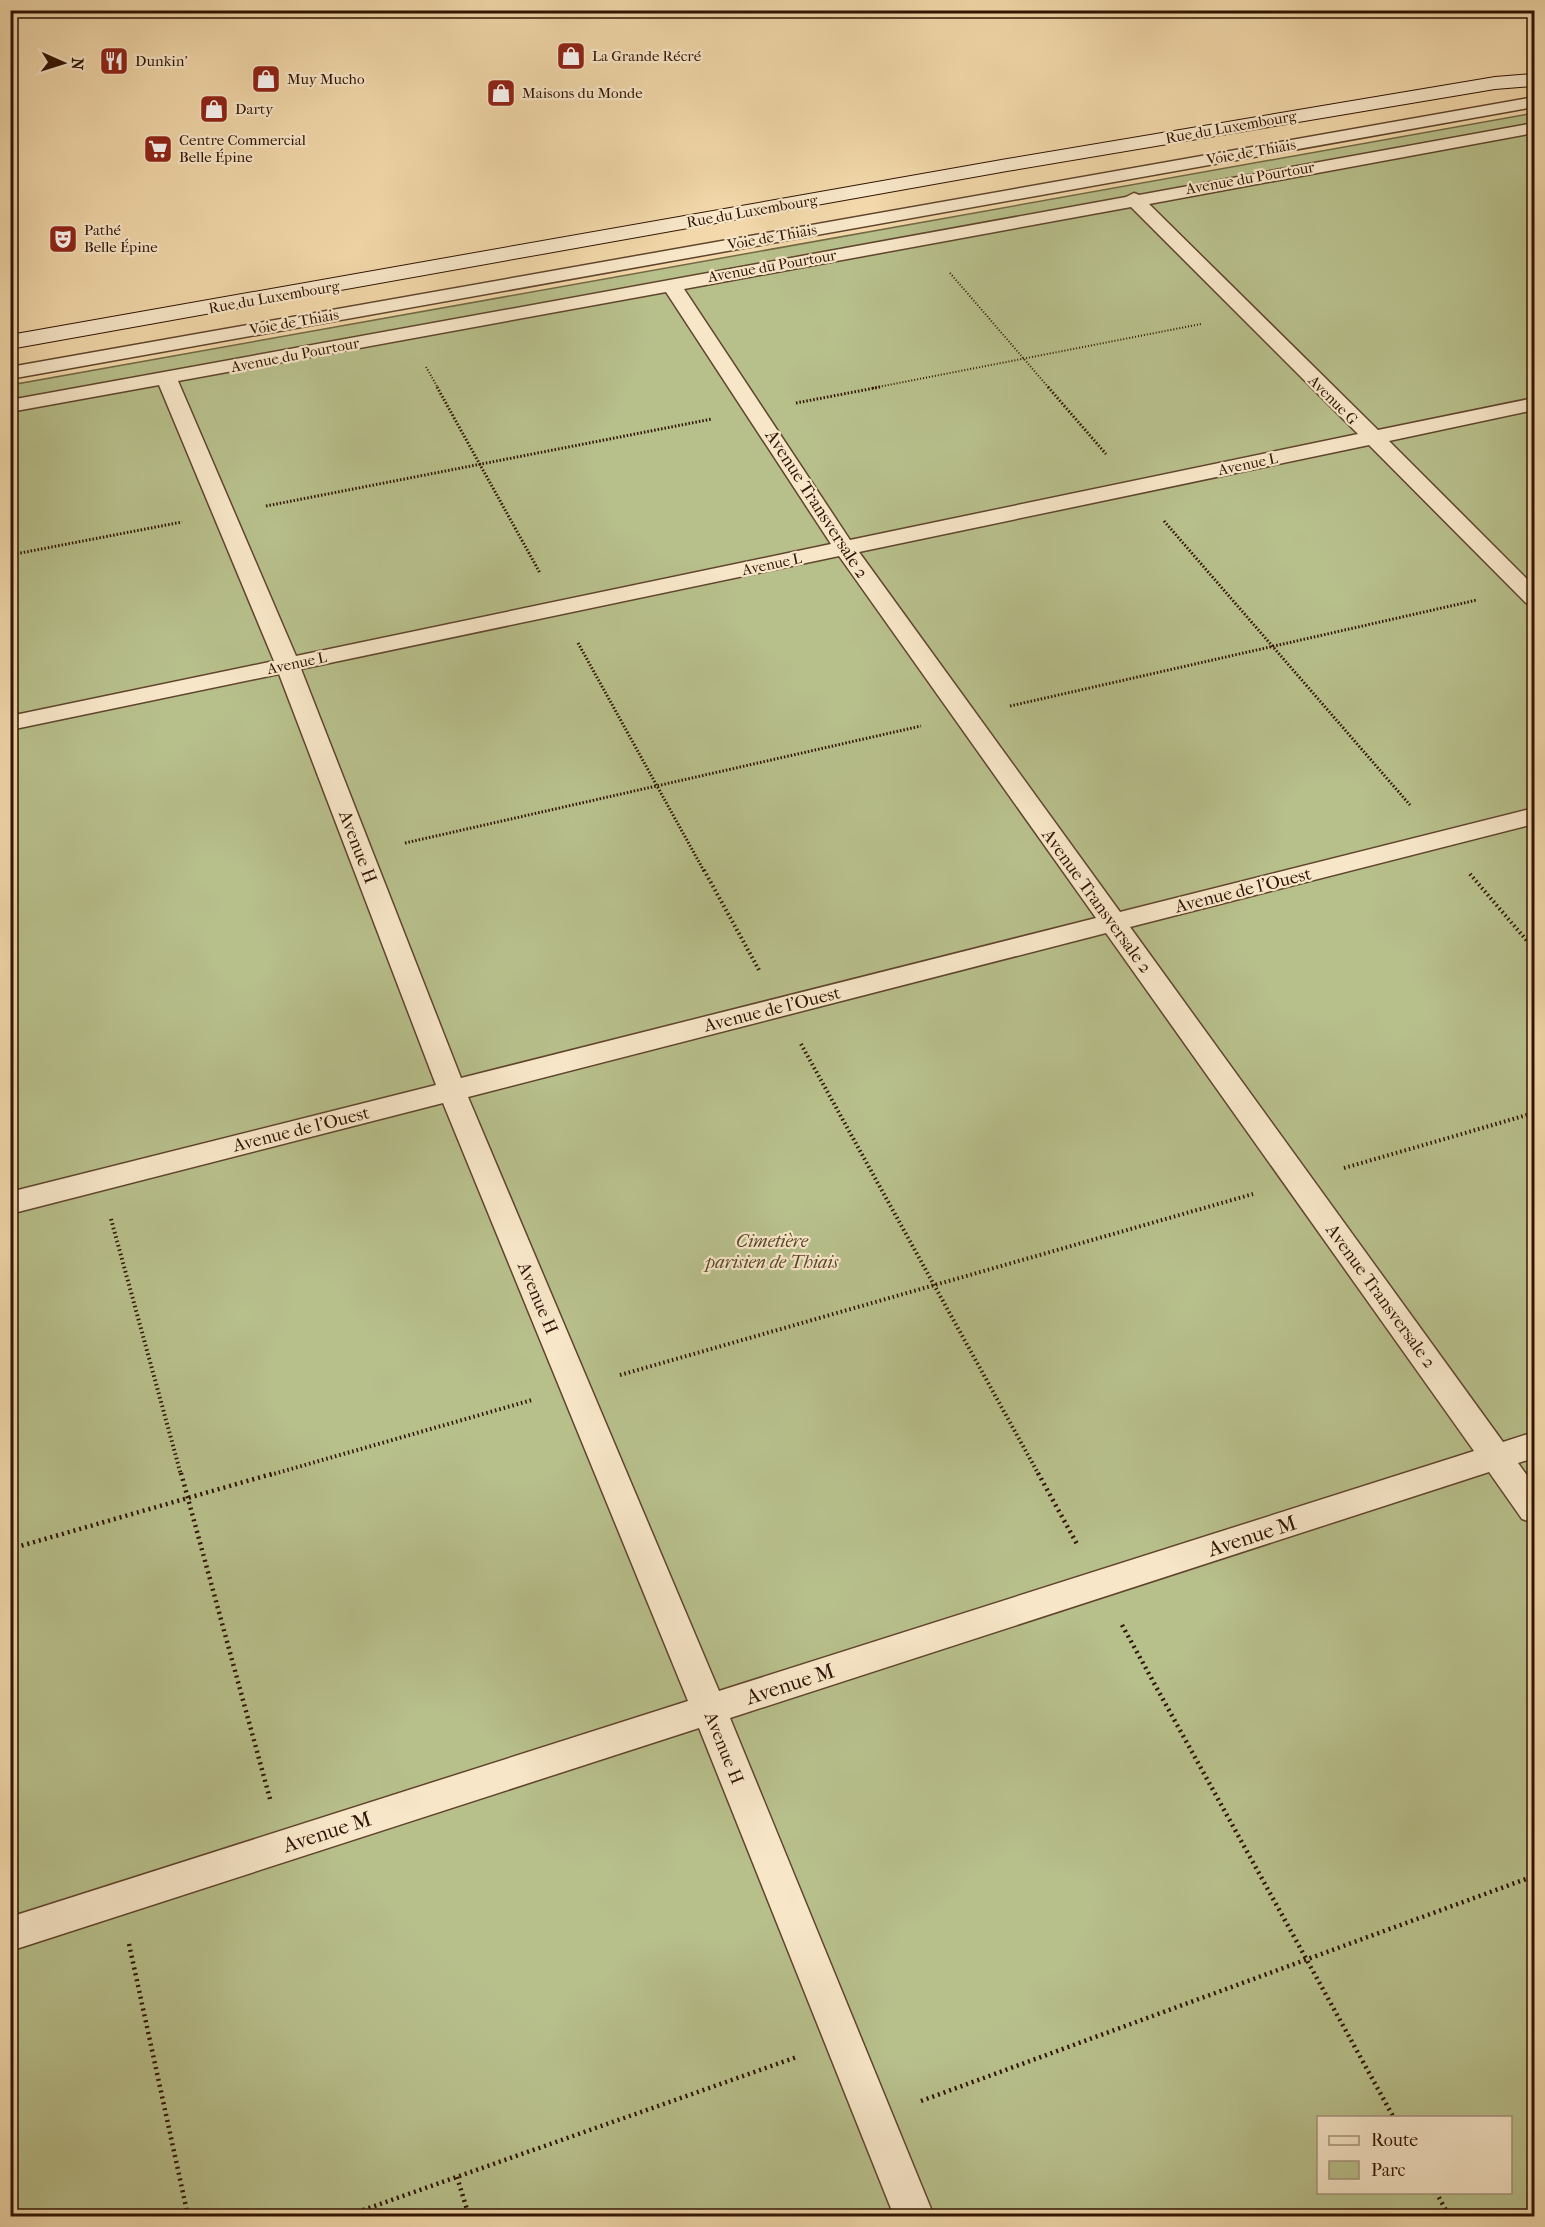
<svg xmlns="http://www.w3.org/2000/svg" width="1545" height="2227" viewBox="0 0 1545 2227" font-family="'IM FELL French Canon',serif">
  <rect width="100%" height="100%" fill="#f2d8aa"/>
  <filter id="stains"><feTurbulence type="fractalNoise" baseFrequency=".00333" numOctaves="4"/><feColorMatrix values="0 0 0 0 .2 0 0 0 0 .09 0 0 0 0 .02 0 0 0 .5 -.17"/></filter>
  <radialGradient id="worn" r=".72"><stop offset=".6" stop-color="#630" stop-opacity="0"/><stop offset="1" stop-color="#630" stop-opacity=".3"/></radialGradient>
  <path fill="#b7bf8b" stroke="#746946" stroke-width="1.5" fill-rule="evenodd" d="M1534,113V2216H11V385ZM1318,2118H1510V2192H1318Z"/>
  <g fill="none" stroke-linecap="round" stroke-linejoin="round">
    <g stroke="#60442c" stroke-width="3">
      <g id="lane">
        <path d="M1534,97V107L10,379V367Z"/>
        <path d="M1534,123V133L1149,204L1378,430L1534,398V410L1389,441L1534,586V605L1526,603L1369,445L859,552L1120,912L1534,808V824L1130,927L1503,1442L1534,1432V1458L1518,1463L1534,1485V1523L1522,1519L1489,1472L730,1718L934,2216H894L699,1728L10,1951V1917L688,1701L443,1103L10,1214V1192L436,1085L279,674L10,730V716L274,661L159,385L10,412V400L1126,197L1134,193L1139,195ZM1131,207L1358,434L850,540L684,289ZM666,292L831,544L296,656L178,381ZM839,556L1096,918L461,1078L301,669ZM1106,933L1474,1451L719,1691L468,1097Z"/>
      </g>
    </g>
    <g stroke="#301302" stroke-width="2">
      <path id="secondary" d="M1534,74V86L1495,89L1007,171L10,349V335L1007,159L1495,77Z"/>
    </g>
    <g stroke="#301302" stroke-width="2" stroke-dasharray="1 2" stroke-linecap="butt">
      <path d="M950,273L1049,388"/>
      <path d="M426,367L438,388"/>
      <path d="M873,388L1201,324"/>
    </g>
    <g stroke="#301302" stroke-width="3" stroke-dasharray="1.5 2" stroke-linecap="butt">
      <path d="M437,387L540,573"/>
      <path d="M1048,387L1106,454"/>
      <path d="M796,403L880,387"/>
      <path d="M266,506L712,419"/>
      <path d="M1164,521L1410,805"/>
      <path d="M10,555L182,522"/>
      <path d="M578,643L704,871"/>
      <path d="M1010,706L1477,600"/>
      <path d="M405,843L921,726"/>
    </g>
    <g stroke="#301302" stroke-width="4" stroke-dasharray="1.5 3" stroke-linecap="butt">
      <path d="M704,870L759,970"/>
      <path d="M1470,874L1534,949"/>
      <path d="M801,1044L1039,1475"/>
      <path d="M1344,1168L1534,1113"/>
      <path d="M111,1219L181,1475"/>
      <path d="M620,1375L1253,1194"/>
      <path d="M270,1475L532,1400"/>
    </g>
    <g stroke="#301302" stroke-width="4.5" stroke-dasharray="2 4" stroke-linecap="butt">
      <path d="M181,1473L270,1799"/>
      <path d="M1038,1473L1077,1544"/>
      <path d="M10,1549L275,1473"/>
      <path d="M1122,1625L1394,2118"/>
      <path d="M129,1944L188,2216"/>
      <path d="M921,2101L1534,1876"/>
      <path d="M457,2177L469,2216"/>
      <path d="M1436,2192L1449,2216"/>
      <path d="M346,2216L797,2057"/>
    </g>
    <use href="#lane" fill="#f7e6c8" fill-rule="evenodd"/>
    <use href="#secondary" fill="#f7e6c8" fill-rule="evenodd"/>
  </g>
  <defs>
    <g id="shop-square" transform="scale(1.5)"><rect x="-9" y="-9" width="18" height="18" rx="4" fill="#8f2418" stroke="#f7e6c8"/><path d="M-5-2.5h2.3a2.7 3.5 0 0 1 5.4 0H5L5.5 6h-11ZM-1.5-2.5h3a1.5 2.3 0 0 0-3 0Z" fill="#fff"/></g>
    <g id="restaurant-square" transform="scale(1.5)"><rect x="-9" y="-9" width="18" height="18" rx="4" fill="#8f2418" stroke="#f7e6c8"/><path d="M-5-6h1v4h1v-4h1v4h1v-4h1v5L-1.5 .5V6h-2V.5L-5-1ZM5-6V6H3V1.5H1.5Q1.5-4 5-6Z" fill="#fff"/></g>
    <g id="supermarket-square" transform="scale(1.5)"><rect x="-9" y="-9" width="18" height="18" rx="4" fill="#8f2418" stroke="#f7e6c8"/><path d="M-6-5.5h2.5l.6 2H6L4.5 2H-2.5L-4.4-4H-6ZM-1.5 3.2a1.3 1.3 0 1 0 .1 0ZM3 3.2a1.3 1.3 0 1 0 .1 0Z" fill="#fff"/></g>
    <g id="theatre-square" transform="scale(1.5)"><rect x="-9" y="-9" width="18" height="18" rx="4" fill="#8f2418" stroke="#f7e6c8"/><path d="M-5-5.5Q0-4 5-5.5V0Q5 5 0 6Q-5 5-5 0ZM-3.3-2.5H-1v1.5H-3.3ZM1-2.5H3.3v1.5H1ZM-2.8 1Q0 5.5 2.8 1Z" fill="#fff"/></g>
  </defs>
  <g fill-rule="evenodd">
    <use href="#shop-square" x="571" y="56"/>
    <use href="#restaurant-square" x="114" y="61"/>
    <use href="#shop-square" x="266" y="79"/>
    <use href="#shop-square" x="501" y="93"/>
    <use href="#shop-square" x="214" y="109"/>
    <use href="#supermarket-square" x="158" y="149"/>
    <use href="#theatre-square" x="63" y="239"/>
  </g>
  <g text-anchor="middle" stroke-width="4.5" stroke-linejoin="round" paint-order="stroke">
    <g font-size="15" fill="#301302" stroke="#f7e6c8" text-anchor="start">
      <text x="592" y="61">La Grande Récré</text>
      <text x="135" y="66">Dunkin'</text>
      <text x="287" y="84">Muy Mucho</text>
      <text x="522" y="98">Maisons du Monde</text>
      <text x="235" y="114">Darty</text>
      <text x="179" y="145">Centre Commercial<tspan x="179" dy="17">Belle Épine</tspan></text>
      <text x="84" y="235">Pathé<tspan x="84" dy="17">Belle Épine</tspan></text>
    </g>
    <g font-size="15" fill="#301302" stroke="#f7e6c8">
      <text transform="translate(1231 127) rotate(-10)" y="5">Rue du Luxembourg</text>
      <text transform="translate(1251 152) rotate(-10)" y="5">Voie de Thiais</text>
      <text transform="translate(1250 178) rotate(-10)" y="5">Avenue du Pourtour</text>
      <text transform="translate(752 211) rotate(-10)" y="5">Rue du Luxembourg</text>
      <text transform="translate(772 237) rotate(-10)" y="5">Voie de Thiais</text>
      <text transform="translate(772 266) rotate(-10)" y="5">Avenue du Pourtour</text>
      <text transform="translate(274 297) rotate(-10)" y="5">Rue du Luxembourg</text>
      <text transform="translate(294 322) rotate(-10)" y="5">Voie de Thiais</text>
      <text transform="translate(295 355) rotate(-11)" y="5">Avenue du Pourtour</text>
      <text transform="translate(1333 400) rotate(45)" y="5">Avenue G</text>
      <text transform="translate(1248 464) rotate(-12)" y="5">Avenue L</text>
      <text transform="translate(772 564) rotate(-12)" y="5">Avenue L</text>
      <text transform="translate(297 663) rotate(-12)" y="5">Avenue L</text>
    </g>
    <g font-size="18" fill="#301302" stroke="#f7e6c8">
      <text transform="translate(817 504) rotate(57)" y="6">Avenue Transversale 2</text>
      <text transform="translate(358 847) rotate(69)" y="6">Avenue H</text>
      <text transform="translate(1243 890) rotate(-14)" y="6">Avenue de l'Ouest</text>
      <text transform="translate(1097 901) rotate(54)" y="6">Avenue Transversale 2</text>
      <text transform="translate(772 1009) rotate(-14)" y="6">Avenue de l'Ouest</text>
      <text transform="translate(301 1129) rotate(-14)" y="6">Avenue de l'Ouest</text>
      <text transform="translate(1381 1296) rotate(54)" y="6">Avenue Transversale 2</text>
      <text transform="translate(538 1298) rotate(67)" y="6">Avenue H</text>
      <text transform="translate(724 1748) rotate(68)" y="6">Avenue H</text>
    </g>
    <g font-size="18" font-style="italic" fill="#58472b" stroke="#f7e6c8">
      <text x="772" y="1247">Cimetière<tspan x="772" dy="21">parisien de Thiais</tspan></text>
    </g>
    <g font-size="21" fill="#301302" stroke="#f7e6c8">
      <text transform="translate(1252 1536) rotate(-18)" y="7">Avenue M</text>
      <text transform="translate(790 1684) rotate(-18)" y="7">Avenue M</text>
      <text transform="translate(327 1832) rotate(-18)" y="7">Avenue M</text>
    </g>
  </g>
  <rect width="1545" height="2227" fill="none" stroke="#f2d8aa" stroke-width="36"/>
  <rect x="12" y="12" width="1521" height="2203" fill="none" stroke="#301302" stroke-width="3"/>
  <rect x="18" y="18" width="1509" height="2191" fill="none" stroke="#301302" stroke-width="1.5"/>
  <rect x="1317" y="2116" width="195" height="78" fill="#f7e6c8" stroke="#a79279" stroke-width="1.5"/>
  <rect x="1329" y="2136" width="30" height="9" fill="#f7e6c8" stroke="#a79279" stroke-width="1.5"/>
  <text x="1371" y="2146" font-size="18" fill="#301302">Route</text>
  <rect x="1329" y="2161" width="30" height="18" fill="#b7bf8b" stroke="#a79279" stroke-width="1.5"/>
  <text x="1371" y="2176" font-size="18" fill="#301302">Parc</text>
  <g transform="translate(63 63) rotate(93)" stroke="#f7e6c8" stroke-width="4.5" paint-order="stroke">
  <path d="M0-4.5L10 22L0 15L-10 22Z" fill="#301302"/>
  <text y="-9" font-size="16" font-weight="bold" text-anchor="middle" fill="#301302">N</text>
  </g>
  <rect width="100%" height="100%" filter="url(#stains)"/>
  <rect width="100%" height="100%" fill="url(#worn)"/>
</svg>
